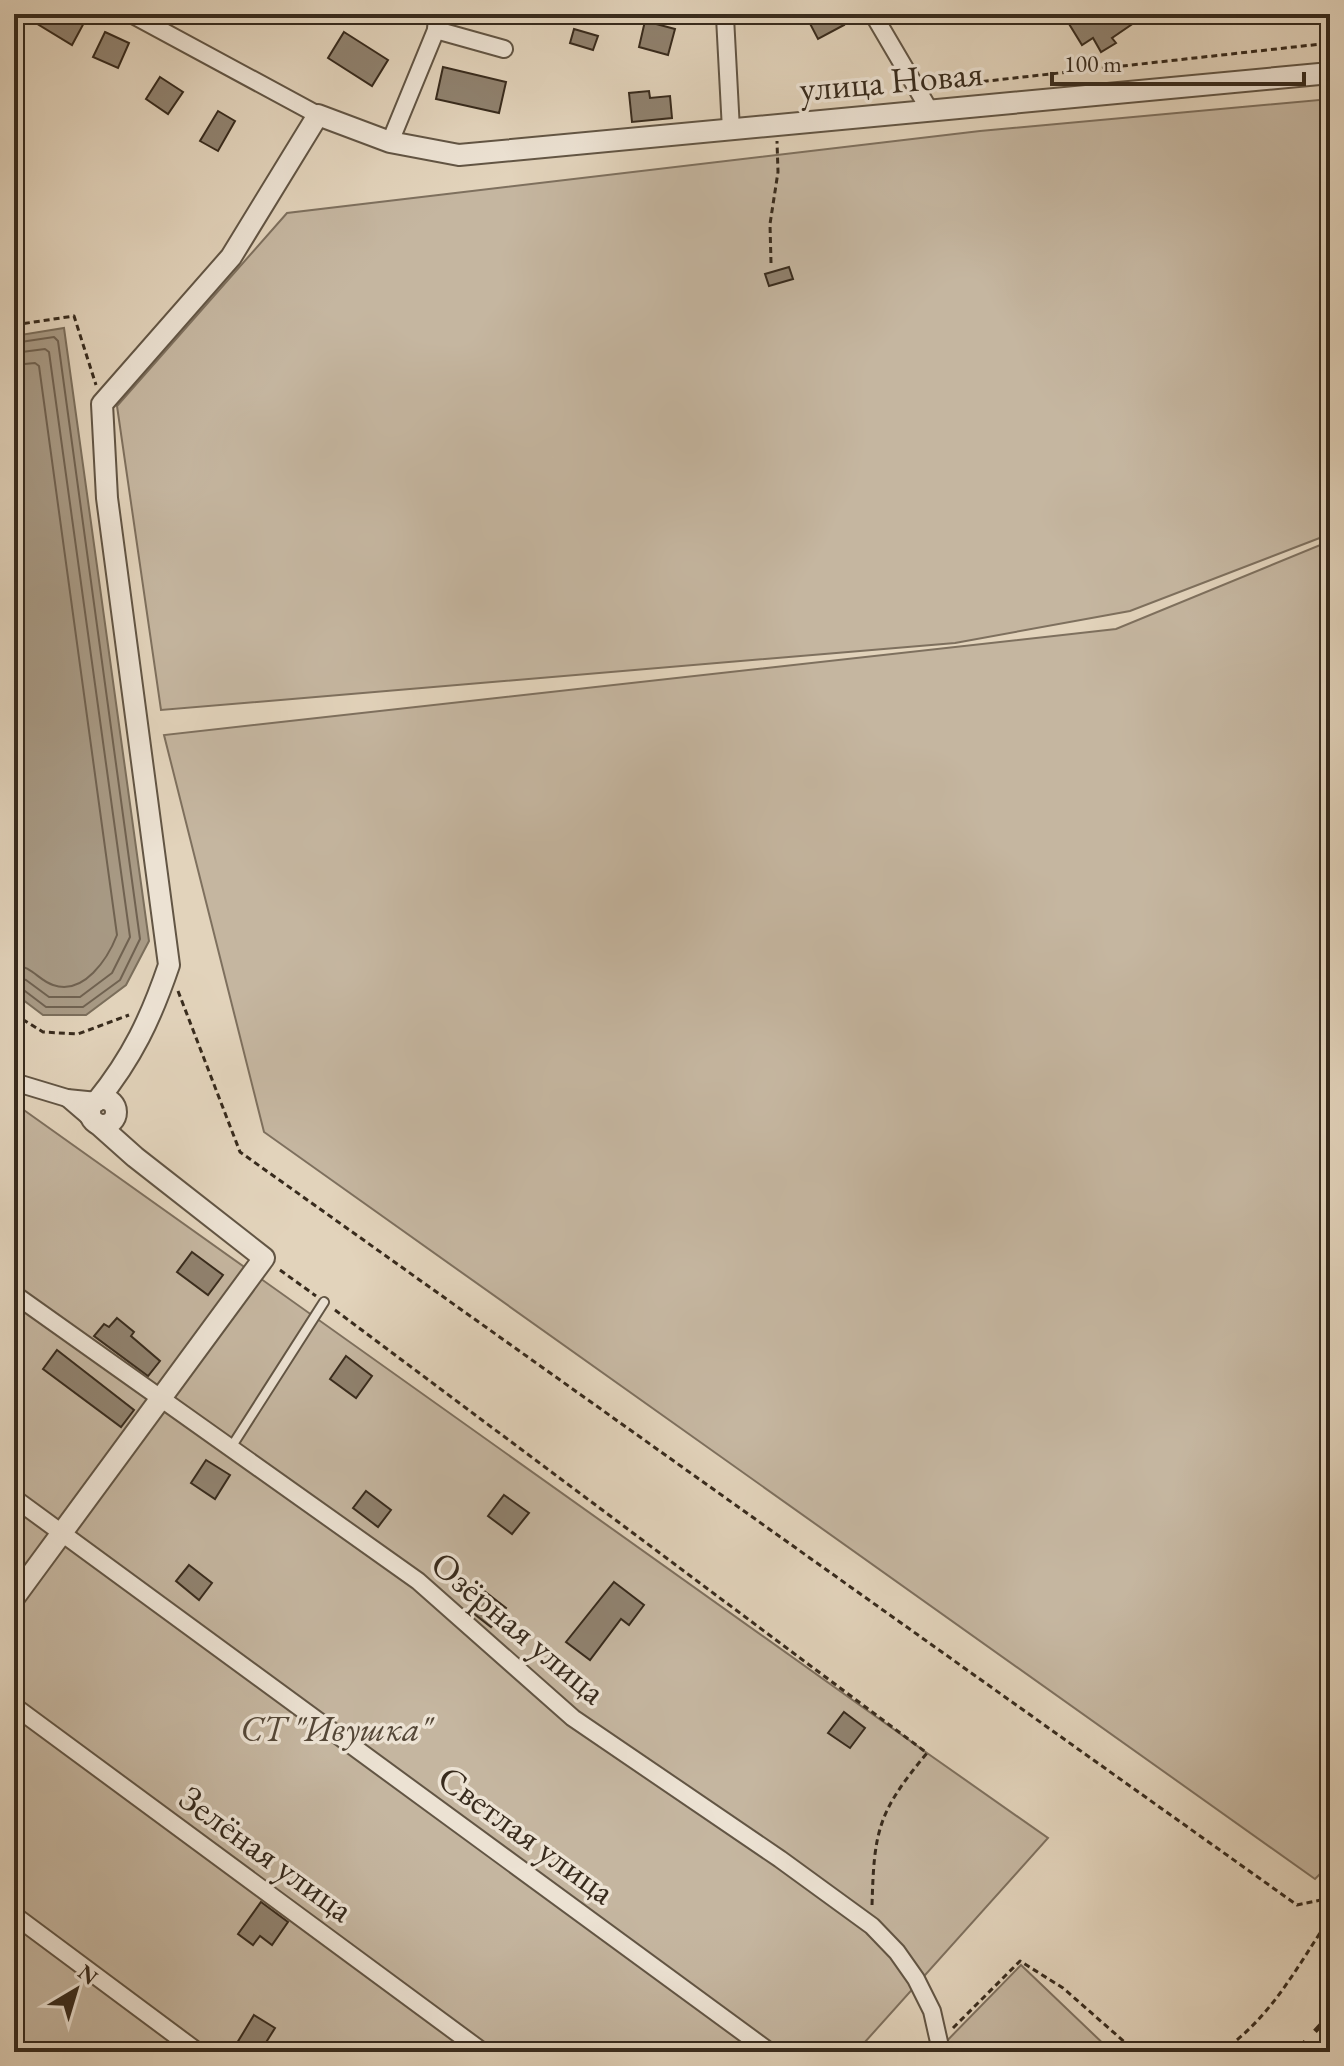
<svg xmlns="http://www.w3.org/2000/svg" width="1344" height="2066" viewBox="0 0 1344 2066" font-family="'EB Garamond',serif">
  <rect width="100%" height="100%" fill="#e2d3bb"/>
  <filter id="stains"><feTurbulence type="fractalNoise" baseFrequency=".0025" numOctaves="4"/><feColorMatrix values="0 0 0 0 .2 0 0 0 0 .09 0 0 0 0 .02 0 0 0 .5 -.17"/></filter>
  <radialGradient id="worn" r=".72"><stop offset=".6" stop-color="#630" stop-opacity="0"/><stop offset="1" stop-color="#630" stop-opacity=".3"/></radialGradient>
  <g fill="#c5b6a0" stroke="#7e705e" stroke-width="2">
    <path d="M1330,99V534L1130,611L955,643L161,710L117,406L287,213L980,131Z"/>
    <path d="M1330,541V1864L1315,1879L264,1132L164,735L1116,629Z"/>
    <path d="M14,1103L927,1753L1048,1838L856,2052H14Z"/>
    <path d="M1021,1965L1112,2052H936Z"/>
  </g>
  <path fill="#a89a85" stroke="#7b6e5b" stroke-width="2" d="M64,328L149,941L126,985L86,1015H43L14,993V336Z"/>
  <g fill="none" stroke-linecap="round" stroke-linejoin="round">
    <g stroke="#706251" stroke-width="2">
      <path d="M14,343L54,337L58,341L140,939L120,980L83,1007H46L21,988L14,987"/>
      <path d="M14,353L45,349L49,352L130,937L112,973L80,997H49L26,980L14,977"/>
      <path d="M14,365L35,363L39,366L117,935C108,958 84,996 53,985C38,980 32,966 14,965"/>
    </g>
  </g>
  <g fill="#90826f" stroke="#382b1d" stroke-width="2">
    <path d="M21,14H73L85,21L72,45Z"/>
    <path d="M805,14H838L844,25L818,39Z"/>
    <path d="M1073,14H1147L1112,38L1116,43L1101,52L1093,38L1082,45L1066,19Z"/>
    <path d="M645,21L675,29L668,55L639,47Z"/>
    <path d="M574,29L598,36L593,50L570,43Z"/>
    <path d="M105,32L129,43L118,68L93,57Z"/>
    <path d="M344,32L388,60L372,86L328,58Z"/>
    <path d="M443,67L506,82L499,113L436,99Z"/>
    <path d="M160,77L183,92L168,114L146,99Z"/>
    <path d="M649,91L650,98L670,96L672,118L632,122L629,93Z"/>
    <path d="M218,111L235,121L218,151L200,141Z"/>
    <path d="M789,267L793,279L769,286L765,274Z"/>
    <path d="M192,1252L223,1275L208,1295L177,1272Z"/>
    <path d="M117,1318L134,1332L131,1336L160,1361L148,1376L94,1336L104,1324L109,1327Z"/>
    <path d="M57,1350L134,1410L121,1427L43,1369Z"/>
    <path d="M346,1356L372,1376L356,1398L330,1379Z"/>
    <path d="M206,1460L230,1475L215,1499L191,1483Z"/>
    <path d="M366,1491L391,1510L378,1527L353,1508Z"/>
    <path d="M504,1495L529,1513L512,1534L488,1516Z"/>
    <path d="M189,1565L212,1583L199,1600L176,1581Z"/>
    <path d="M614,1582L644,1605L629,1625L621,1619L590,1660L566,1642Z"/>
    <path d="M483,1590L506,1608L491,1627L468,1609Z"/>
    <path d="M844,1712L865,1728L850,1748L828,1733Z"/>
    <path d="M261,1902L288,1922L272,1945L260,1936L253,1945L238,1934Z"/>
    <path d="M254,2015L275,2028L260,2052H251L237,2043Z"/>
  </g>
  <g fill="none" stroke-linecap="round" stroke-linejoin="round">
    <g stroke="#625544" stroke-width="12">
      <path id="service" d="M230,1449L324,1302"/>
    </g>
    <g stroke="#625544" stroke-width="20">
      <g id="minor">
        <path d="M131,14L318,115"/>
        <path d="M715,14L725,17L731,130"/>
        <path d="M873,14L930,111"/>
        <path d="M436,30L504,49"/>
        <path d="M390,142L436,30L437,14"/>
        <path d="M14,1082L67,1098L97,1101"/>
        <path d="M67,1098L95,1122"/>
        <path d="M14,1294L418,1581L573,1718L780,1859L872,1926L897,1952L916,1979L932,2011L939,2042"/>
        <path d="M14,1498L770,2052"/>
        <path d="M14,1706L483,2052"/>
        <path d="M14,1915L198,2052"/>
      </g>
    </g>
    <g stroke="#625544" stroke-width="24">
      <g id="tertiary">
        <circle cx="103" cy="1112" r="13"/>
        <path d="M97,1101C132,1058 151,1018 169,965L107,498L102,404L231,257L318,115L390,142L459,155L1330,73"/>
        <path d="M14,1598L264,1258L135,1157L98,1124"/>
      </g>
    </g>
    <g stroke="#382b1d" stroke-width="3" stroke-dasharray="6 4" stroke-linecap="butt">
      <path d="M933,87L1330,43"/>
      <path d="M771,263L770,224L778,172L777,141"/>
      <path d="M14,325L74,316L96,385"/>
      <path d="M178,991L240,1152L1297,1905L1330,1898"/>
      <path d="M14,1014L43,1032L78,1034L129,1015"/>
      <path d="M280,1270L316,1296"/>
      <path d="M335,1310L927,1753C878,1812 874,1830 872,1906"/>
      <path d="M953,2028L1020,1961L1063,1988L1136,2052"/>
      <path d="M1221,2052C1272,2017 1296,1968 1330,1918"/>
    </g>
    <use href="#service" stroke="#ece2d3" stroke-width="8"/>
    <use href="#minor" stroke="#ece2d3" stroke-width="16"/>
    <use href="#tertiary" stroke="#ece2d3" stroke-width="20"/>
    <g stroke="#382b1d" stroke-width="5" stroke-dasharray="14 14" stroke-linecap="butt">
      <path d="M1296,2052L1330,2015"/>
      <path d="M1316,2052L1330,2036"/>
    </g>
  </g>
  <g text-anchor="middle" stroke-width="7" stroke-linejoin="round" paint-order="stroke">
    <g font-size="36" fill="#382b1d" stroke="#ece2d3">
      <text transform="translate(891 80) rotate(-5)" y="13">улица Новая</text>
      <text transform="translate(519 1627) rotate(40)" y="13">Озёрная улица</text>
      <text transform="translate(527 1834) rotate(36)" y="13">Светлая улица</text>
      <text transform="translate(267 1853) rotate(36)" y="13">Зелёная улица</text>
    </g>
    <g font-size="36" font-style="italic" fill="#544737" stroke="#ece2d3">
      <text x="336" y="1741">СТ "Ивушка"</text>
    </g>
  </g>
  <rect width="1344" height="2066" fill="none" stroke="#e2d3bb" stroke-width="48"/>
  <rect x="16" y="16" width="1312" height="2034" fill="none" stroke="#382b1d" stroke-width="4"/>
  <rect x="24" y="24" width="1296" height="2018" fill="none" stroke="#382b1d" stroke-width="2"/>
  <g transform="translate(76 1990) rotate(38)" stroke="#ece2d3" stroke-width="6" paint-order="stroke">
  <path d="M0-6L14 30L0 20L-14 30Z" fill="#382b1d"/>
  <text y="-12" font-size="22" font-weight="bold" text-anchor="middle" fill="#382b1d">N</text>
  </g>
  <path d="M1052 72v12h252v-12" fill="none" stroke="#382b1d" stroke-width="4"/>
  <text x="1064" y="72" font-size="24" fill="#382b1d" stroke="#ece2d3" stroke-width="6" paint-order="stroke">100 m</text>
  <rect width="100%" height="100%" filter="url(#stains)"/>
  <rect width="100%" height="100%" fill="url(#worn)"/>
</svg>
